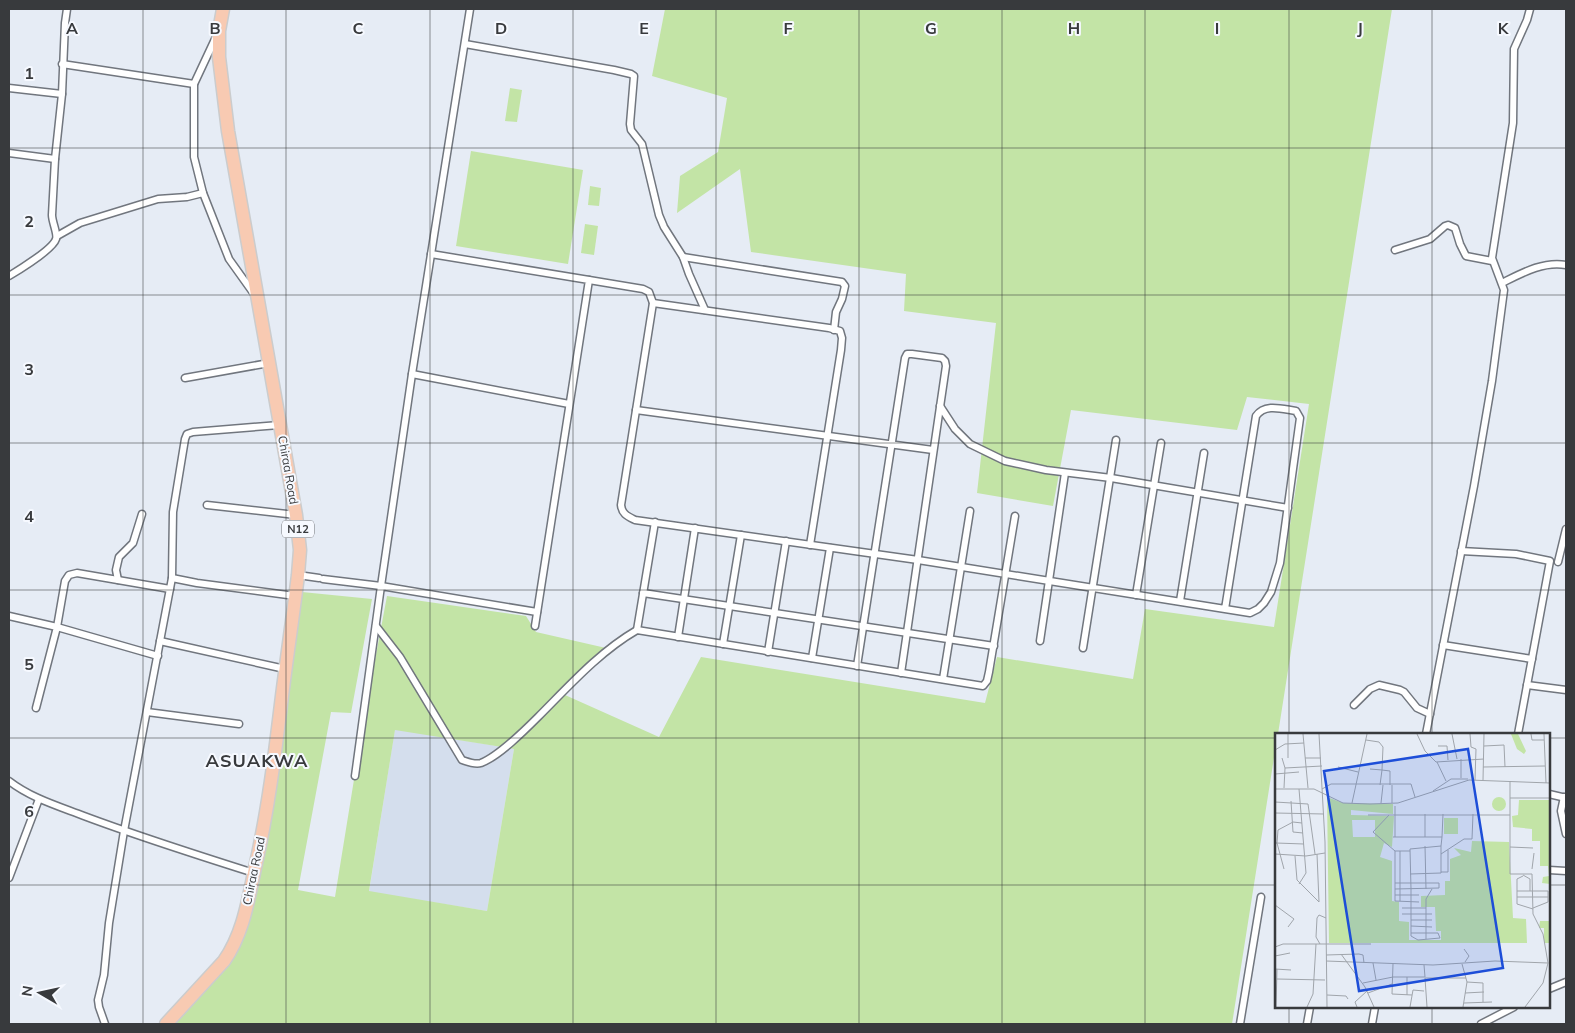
<svg xmlns="http://www.w3.org/2000/svg" width="1575" height="1033" viewBox="0 0 1575 1033" font-family="Mulish,sans-serif">
  <rect width="100%" height="100%" fill="#e6ecf5"/>
  <path fill="#d4deed" d="M395,729L514,749L487,911L369,892Z"/>
  <g fill="#c3e4a6" fill-rule="evenodd">
    <path d="M665,9H1392L1278,734H1276V745L1232,1024H175L174,1021L242,940L259,878L286,718L302,592L372,599L351,713L331,712L298,890L335,897L363,724L387,596L526,616L536,632L606,648L565,695L659,737L701,657L985,703L997,657L1133,679L1145,609L1274,627L1309,404L1247,397L1237,430L1071,410L1053,506L977,493L996,323L904,311L906,274L751,252L740,169L677,213L680,176L718,152L727,98L652,76ZM395,730L514,749L487,911L369,891Z"/>
    <path d="M510,88L522,90L517,122L505,121Z"/>
    <path d="M471,151L583,170L568,264L456,246Z"/>
    <path d="M590,186L601,188L599,206L588,205Z"/>
    <path d="M585,224L598,226L594,255L581,253Z"/>
  </g>
  <g fill="none" stroke-linecap="round" stroke-linejoin="round">
    <g stroke="#71767e" stroke-width="9">
      <g id="street">
        <path d="M216,37L194,84V157L203,193L229,259L254,294"/>
        <path d="M465,44L614,70L631,74L634,76L630,124L631,130L642,144L659,215L664,227L683,257L689,274L705,310"/>
        <path d="M62,64L194,84"/>
        <path d="M9,88L62,94"/>
        <path d="M9,153L55,159"/>
        <path d="M57,236L80,223L158,199L187,197L203,193"/>
        <path d="M1395,250L1430,239L1445,226L1448,225L1455,228L1456,231L1460,244L1466,256L1492,261"/>
        <path d="M431,254L589,280L535,626"/>
        <path d="M683,257L842,282L845,286L842,299L836,312L834,330"/>
        <path d="M9,276C19,270 53,249 56,239C58,234 52,222 52,215L55,159L62,94L65,23L67,9"/>
        <path d="M589,280L643,289L649,292L653,303L621,505C622,514 627,516 635,520L918,560L1225,609L1250,613L1258,609L1264,603L1271,592L1280,563L1300,418L1296,411C1282,409 1265,403 1256,416L1225,609"/>
        <path d="M1502,283C1522,273 1543,261 1566,265"/>
        <path d="M653,303L829,328L840,331L842,338L841,350L810,545"/>
        <path d="M412,374L569,404"/>
        <path d="M185,378L269,363"/>
        <path d="M940,406L955,429L970,444L1005,461L1046,470L1111,478L1288,508"/>
        <path d="M636,410L933,450"/>
        <path d="M207,505L296,515"/>
        <path d="M1461,551L1516,554L1550,561L1518,734"/>
        <path d="M1558,562L1566,529"/>
        <path d="M298,575L319,578"/>
        <path d="M172,578L197,583L295,596"/>
        <path d="M323,579L381,586L412,374L470,9"/>
        <path d="M118,580L116,570L119,557L133,543L142,514"/>
        <path d="M643,593L994,646"/>
        <path d="M1136,595L1161,443"/>
        <path d="M1180,601L1204,453"/>
        <path d="M9,616L57,627L36,708"/>
        <path d="M376,626L400,657L462,760C468,762 475,765 481,763C499,756 524,731 538,717C569,686 599,652 637,630L983,686L987,681L989,672L1015,516"/>
        <path d="M637,630L655,522"/>
        <path d="M678,637L695,528"/>
        <path d="M160,641L285,669"/>
        <path d="M1040,641L1065,473"/>
        <path d="M723,644L741,535"/>
        <path d="M1443,645L1532,659"/>
        <path d="M1083,648L1116,440"/>
        <path d="M768,652L786,541"/>
        <path d="M158,656L57,627L65,581L69,575L77,573L170,589"/>
        <path d="M812,658L830,548"/>
        <path d="M857,666L905,358L907,354H912L942,358L945,361L946,366L901,673"/>
        <path d="M943,679L970,511"/>
        <path d="M1527,685L1566,690"/>
        <path d="M1354,705L1370,689L1379,685L1400,690L1404,692L1417,708L1430,714"/>
        <path d="M147,712L239,724"/>
        <path d="M1426,734L1474,486L1492,381L1504,290L1492,258L1513,123L1514,49L1527,20L1530,9"/>
        <path d="M355,776L381,586L537,612"/>
        <path d="M9,781C31,798 58,806 84,816C140,837 197,855 254,873"/>
        <path d="M1549,794L1566,798"/>
        <path d="M1564,797L1561,811L1566,834"/>
        <path d="M1549,870L1566,871"/>
        <path d="M9,878L39,799"/>
        <path d="M1549,989L1566,982"/>
        <path d="M105,1024L99,1007L98,1000L104,975L109,923L124,831L172,578L173,512L185,439L187,434L193,432L279,425"/>
        <path d="M1240,1024L1261,897"/>
        <path d="M1307,1024L1310,1007"/>
        <path d="M1372,1024L1375,1007"/>
        <path d="M1481,1024L1514,1007"/>
      </g>
    </g>
    <g stroke="#cbcccd" stroke-width="15">
      <path id="highway" d="M166,1024L224,961C243,934 248,901 255,868C268,811 275,754 282,696C287,656 293,616 298,575L300,550L296,515L228,131L219,57V31L223,9"/>
    </g>
    <use href="#street" stroke="#fff" stroke-width="6"/>
    <use href="#highway" stroke="#f8cab2" stroke-width="12"/>
  </g>
  <path fill="none" stroke="#383a3d" stroke-width="1" stroke-opacity="0.55" d="M143,9V1024M286,9V1024M430,9V1024M573,9V1024M716,9V1024M859,9V1024M1002,9V1024M1145,9V1024M1289,9V734M1432,9V734M9,148H1566M9,295H1566M9,443H1566M9,590H1566M9,738H1276M1549,738H1566M9,885H1276M1549,885H1566M1289,1007V1024M1432,1007V1024"/>
  <g text-anchor="middle" stroke-width="4" stroke-linejoin="round" paint-order="stroke">
    <rect fill="#f6f9ff" stroke="#717377" stroke-width="1" x="282" y="520.5" width="32" height="17" rx="4"/>
    <g font-size="11" font-weight="bold" fill="#383a3d">
      <text x="298" y="533">N12</text>
    </g>
    <g font-size="12" fill="#383a3d" stroke="#f6f9ff">
      <text transform="translate(288 470) rotate(80)" y="4">Chiraa Road</text>
      <text transform="translate(254 871) rotate(-78)" y="4">Chiraa Road</text>
    </g>
    <g font-size="18" font-weight="bold" letter-spacing="1" fill="#383a3d" stroke="#f6f9ff">
      <text x="257" y="767">ASUAKWA</text>
    </g>
  </g>
  <g transform="translate(1275 733)">
    <rect width="275" height="275" fill="#e6ecf5"/>
    <path d="M236,1H243L251,18L249,21L242,16ZM217 71a7 7 0 1 1 14 0a7 7 0 1 1-14 0ZM52,64L68,70L118,71V81L76,77V82L119,83L117,114L109,110L105,124L117,128V168L124,169V188L134,189V207H166V198H161L160,174H146V163L170,162V148H175V126L186,122L179,115L196,119L197,108L234,109L238,185L251,186L252,210H54ZM77,87H100V104H78ZM244,67H275V151L267,150L268,144L274,143L273,133H265V108H257V96L238,94L237,83L243,82ZM169,85H183V101H169ZM265,188H275V210H269V195H264Z" fill="#c3e4a6" fill-rule="evenodd"/>
    <path fill="none" stroke="#a0a5ab" stroke-width="1" d="M28,1L33,55M44,1L50,109L52,274M142,1L150,18L161,29L209,26M177,1L182,26M195,1L196,14L201,16L200,47M256,1L257,7H269M269,1L271,50M91,7L104,9L108,14L107,37L95,36M163,13H172L173,27M209,13L229,12L230,34M0,17L10,11L29,10M7,25L10,35L47,33M13,25V1M30,25H46M186,26V45M162,29L171,48M63,34L83,39M208,34L270,33M0,41L24,39M208,47L209,1M235,48V141H257L258,181L268,201L273,230L268,250L250,274M105,52L107,37L115,38V52M117,52V70M9,55L10,35M0,56H39L68,70L95,71L123,70L194,47L275,50M47,56L56,51H136L140,64M158,58L176,46H193M235,65H275M16,68L18,99L28,100M0,69L33,71L40,121M77,70L92,1M106,70L108,52M120,73V82H235M0,80L49,81M93,82H120V104M114,82L98,99L120,118H135M118,104H167L168,81M150,104V81M1,110L29,111M150,113L151,156M235,114L258,115M120,118V168L144,169M125,118V168M0,121L31,123L50,120M42,121L44,169M166,121L189,106H197L198,81M20,123L22,147L44,169M9,136L2,110L3,97L18,89L27,90M257,136L259,120M166,139H173V117M135,141L166,140V113M248,142L255,146V158M24,151L31,140L24,56M120,156L164,155V150H120M242,158V146L248,143M120,162H144M242,164H273M0,172L19,186L13,194M127,175H151M258,175L273,169V158H242V171L258,176M127,181H157M136,187H157M136,193L157,194M136,200H163L165,205L143,207L136,203V156L135,116L166,113L167,104M151,206V166L157,156M45,211L41,204L42,185L44,182L51,185M0,214L8,211H96M189,216L194,223L190,229M66,221L90,254L99,274M51,222L84,221L88,222L89,230M0,223L15,220M51,228L158,232L220,228L273,230M98,230L101,247M118,231L117,261L137,262M187,231L192,249L188,274M0,236L16,237M132,244V262M150,245H191M150,245L152,274M2,246L50,247M192,249L208,250V269M88,250L118,244H150L149,232M93,260L117,251M190,260L209,259M52,262L71,263L73,266M189,270L217,269M1,274L2,236M32,274L38,261L41,211M82,274L80,269L92,258M135,274L138,257L149,258"/>
    <path fill="#1d4ed8" fill-opacity="0.15" stroke="#1d4ed8" stroke-width="2.5" d="M193,16L228,235L84,258L49,38Z"/>
    <rect width="275" height="275" fill="none" stroke="#383a3d" stroke-width="2.5"/>
  </g>
  <g font-size="16" text-anchor="middle" font-weight="bold" fill="#383a3d" stroke="#f6f9ff" stroke-width="4" stroke-linejoin="round" paint-order="stroke">
    <text x="72" y="34">A</text>
    <text x="215" y="34">B</text>
    <text x="358" y="34">C</text>
    <text x="501" y="34">D</text>
    <text x="644" y="34">E</text>
    <text x="788" y="34">F</text>
    <text x="931" y="34">G</text>
    <text x="1074" y="34">H</text>
    <text x="1217" y="34">I</text>
    <text x="1360" y="34">J</text>
    <text x="1503" y="34">K</text>
    <text x="29" y="79">1</text>
    <text x="29" y="227">2</text>
    <text x="29" y="375">3</text>
    <text x="29" y="522">4</text>
    <text x="29" y="670">5</text>
    <text x="29" y="817">6</text>
  </g>
  <rect width="1575" height="1033" fill="none" stroke="#383a3d" stroke-width="20"/>
  <g transform="translate(40 993) rotate(279)" stroke="#f6f9ff" stroke-width="4" paint-order="stroke">
  <path d="M0-4L9 19L0 12L-9 19Z" fill="#383a3d"/>
  <text y="-8" font-size="14" font-weight="bold" text-anchor="middle" fill="#383a3d">N</text>
  </g>
</svg>
